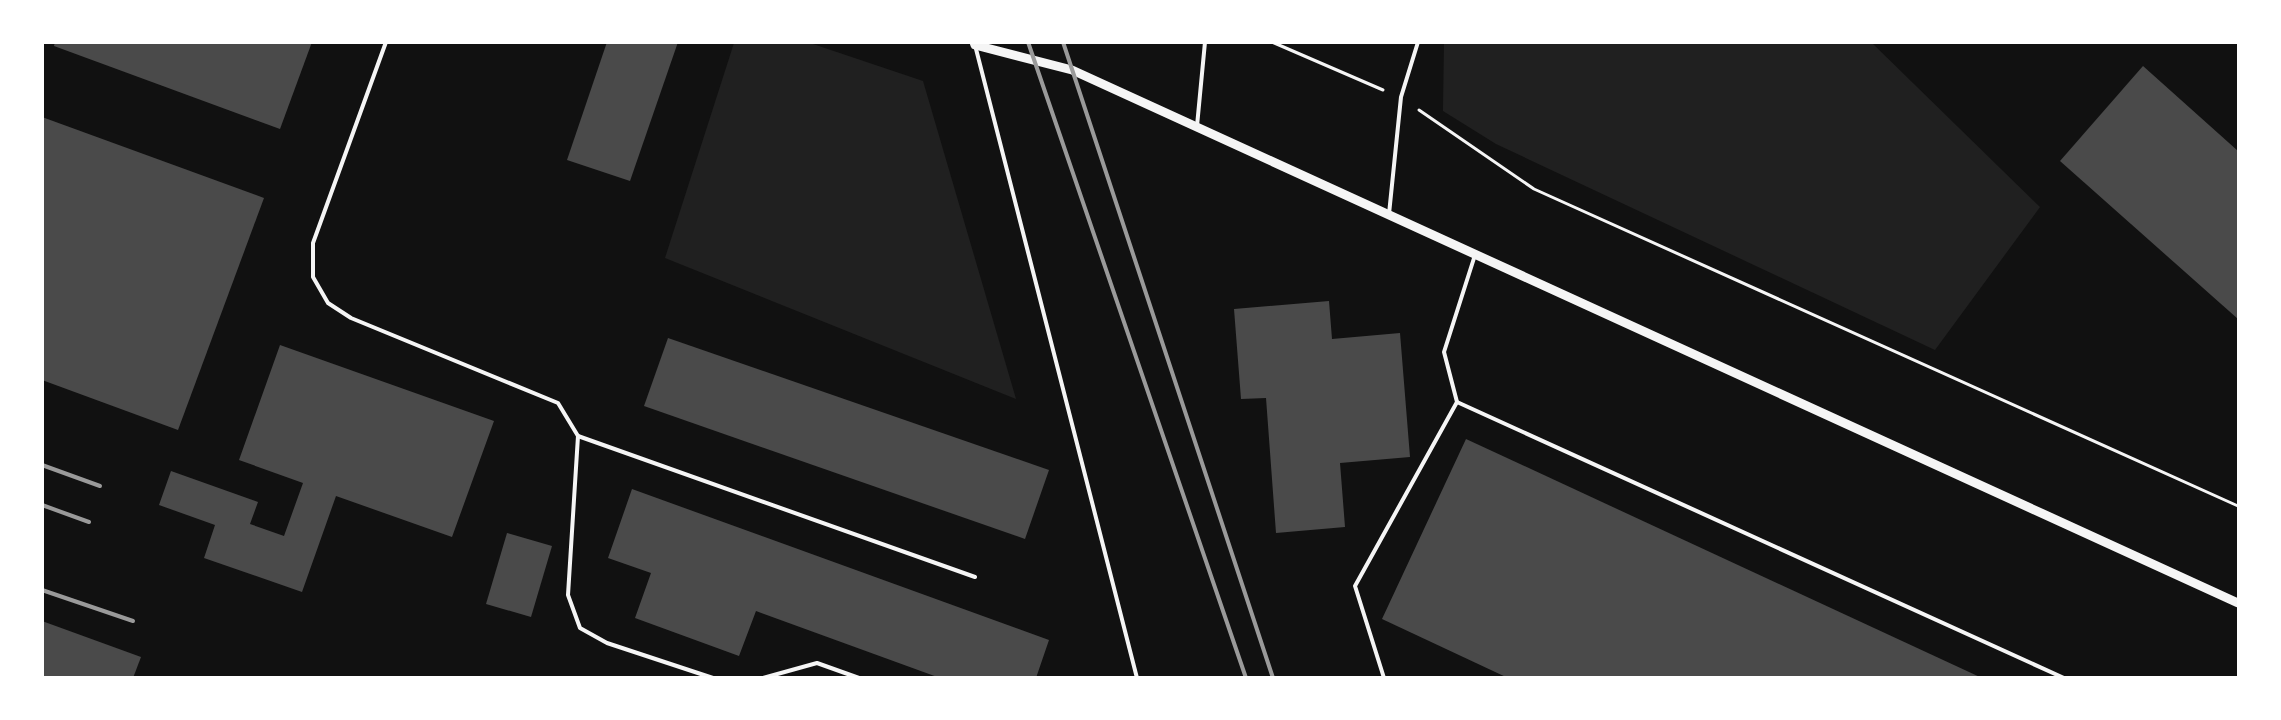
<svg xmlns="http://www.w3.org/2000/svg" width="2281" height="720" viewBox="0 0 2281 720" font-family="Montserrat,sans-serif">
  <rect width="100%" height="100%" fill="#111"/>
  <g fill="#202020">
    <path d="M734,43H810L923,81L1016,399L665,258Z"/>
    <path d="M1444,43H1872L2040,207L1935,350L1496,144L1443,111Z"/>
  </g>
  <g fill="#4a4a4a">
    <path d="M55,42H312L280,129L54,46Z"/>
    <path d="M607,42H678L630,181L567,160Z"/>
    <path d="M2143,66L2238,151V319L2060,161Z"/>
    <path d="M42,117L264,198L178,430L42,380Z"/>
    <path d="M1329,301L1332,339L1400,333L1410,457L1340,463L1345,527L1276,533L1266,398L1241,399L1234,309Z"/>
    <path d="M668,338L1049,470L1025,539L644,406Z"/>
    <path d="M280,345L494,421L452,537L336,496L302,592L204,558L215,525L159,505L171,471L258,502L250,524L284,536L303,483L239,460Z"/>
    <path d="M1466,439L1982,678H1508L1382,619Z"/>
    <path d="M632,489L1049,640L1036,678H940L756,611L739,656L635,618L651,573L608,558Z"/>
    <path d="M507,533L552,546L531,617L486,604Z"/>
    <path d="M42,621L141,657L133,678H42Z"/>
  </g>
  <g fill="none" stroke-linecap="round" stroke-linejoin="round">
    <g stroke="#f5f5f5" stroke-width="3">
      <path d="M1272,42L1383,90"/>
      <path d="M1419,110L1534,189L2238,506"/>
    </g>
    <g stroke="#f5f5f5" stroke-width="4">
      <path d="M386,42L313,243V277L328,303L351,318L558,403L578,436L568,595L580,628L607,643L713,678"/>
      <path d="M975,45L1137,678"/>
      <path d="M1197,126L1205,42"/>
      <path d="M1389,214L1401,97L1418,42"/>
      <path d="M1457,402L2064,678"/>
      <path d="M578,436L975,577"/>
      <path d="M763,678L817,663L859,678"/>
      <path d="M1384,678L1355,586L1457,402L1444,352L1475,255"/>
    </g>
    <path stroke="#f5f5f5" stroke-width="9" d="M974,42L975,45L1072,70L2238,603"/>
    <g stroke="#9a9a9a" stroke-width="4">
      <path d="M1028,42L1246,678"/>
      <path d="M1063,42L1273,678"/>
      <path d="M42,465L100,486"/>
      <path d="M42,505L89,522"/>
      <path d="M42,590L133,621"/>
    </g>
  </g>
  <rect width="2281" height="720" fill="none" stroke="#ffffff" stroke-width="88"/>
</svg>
